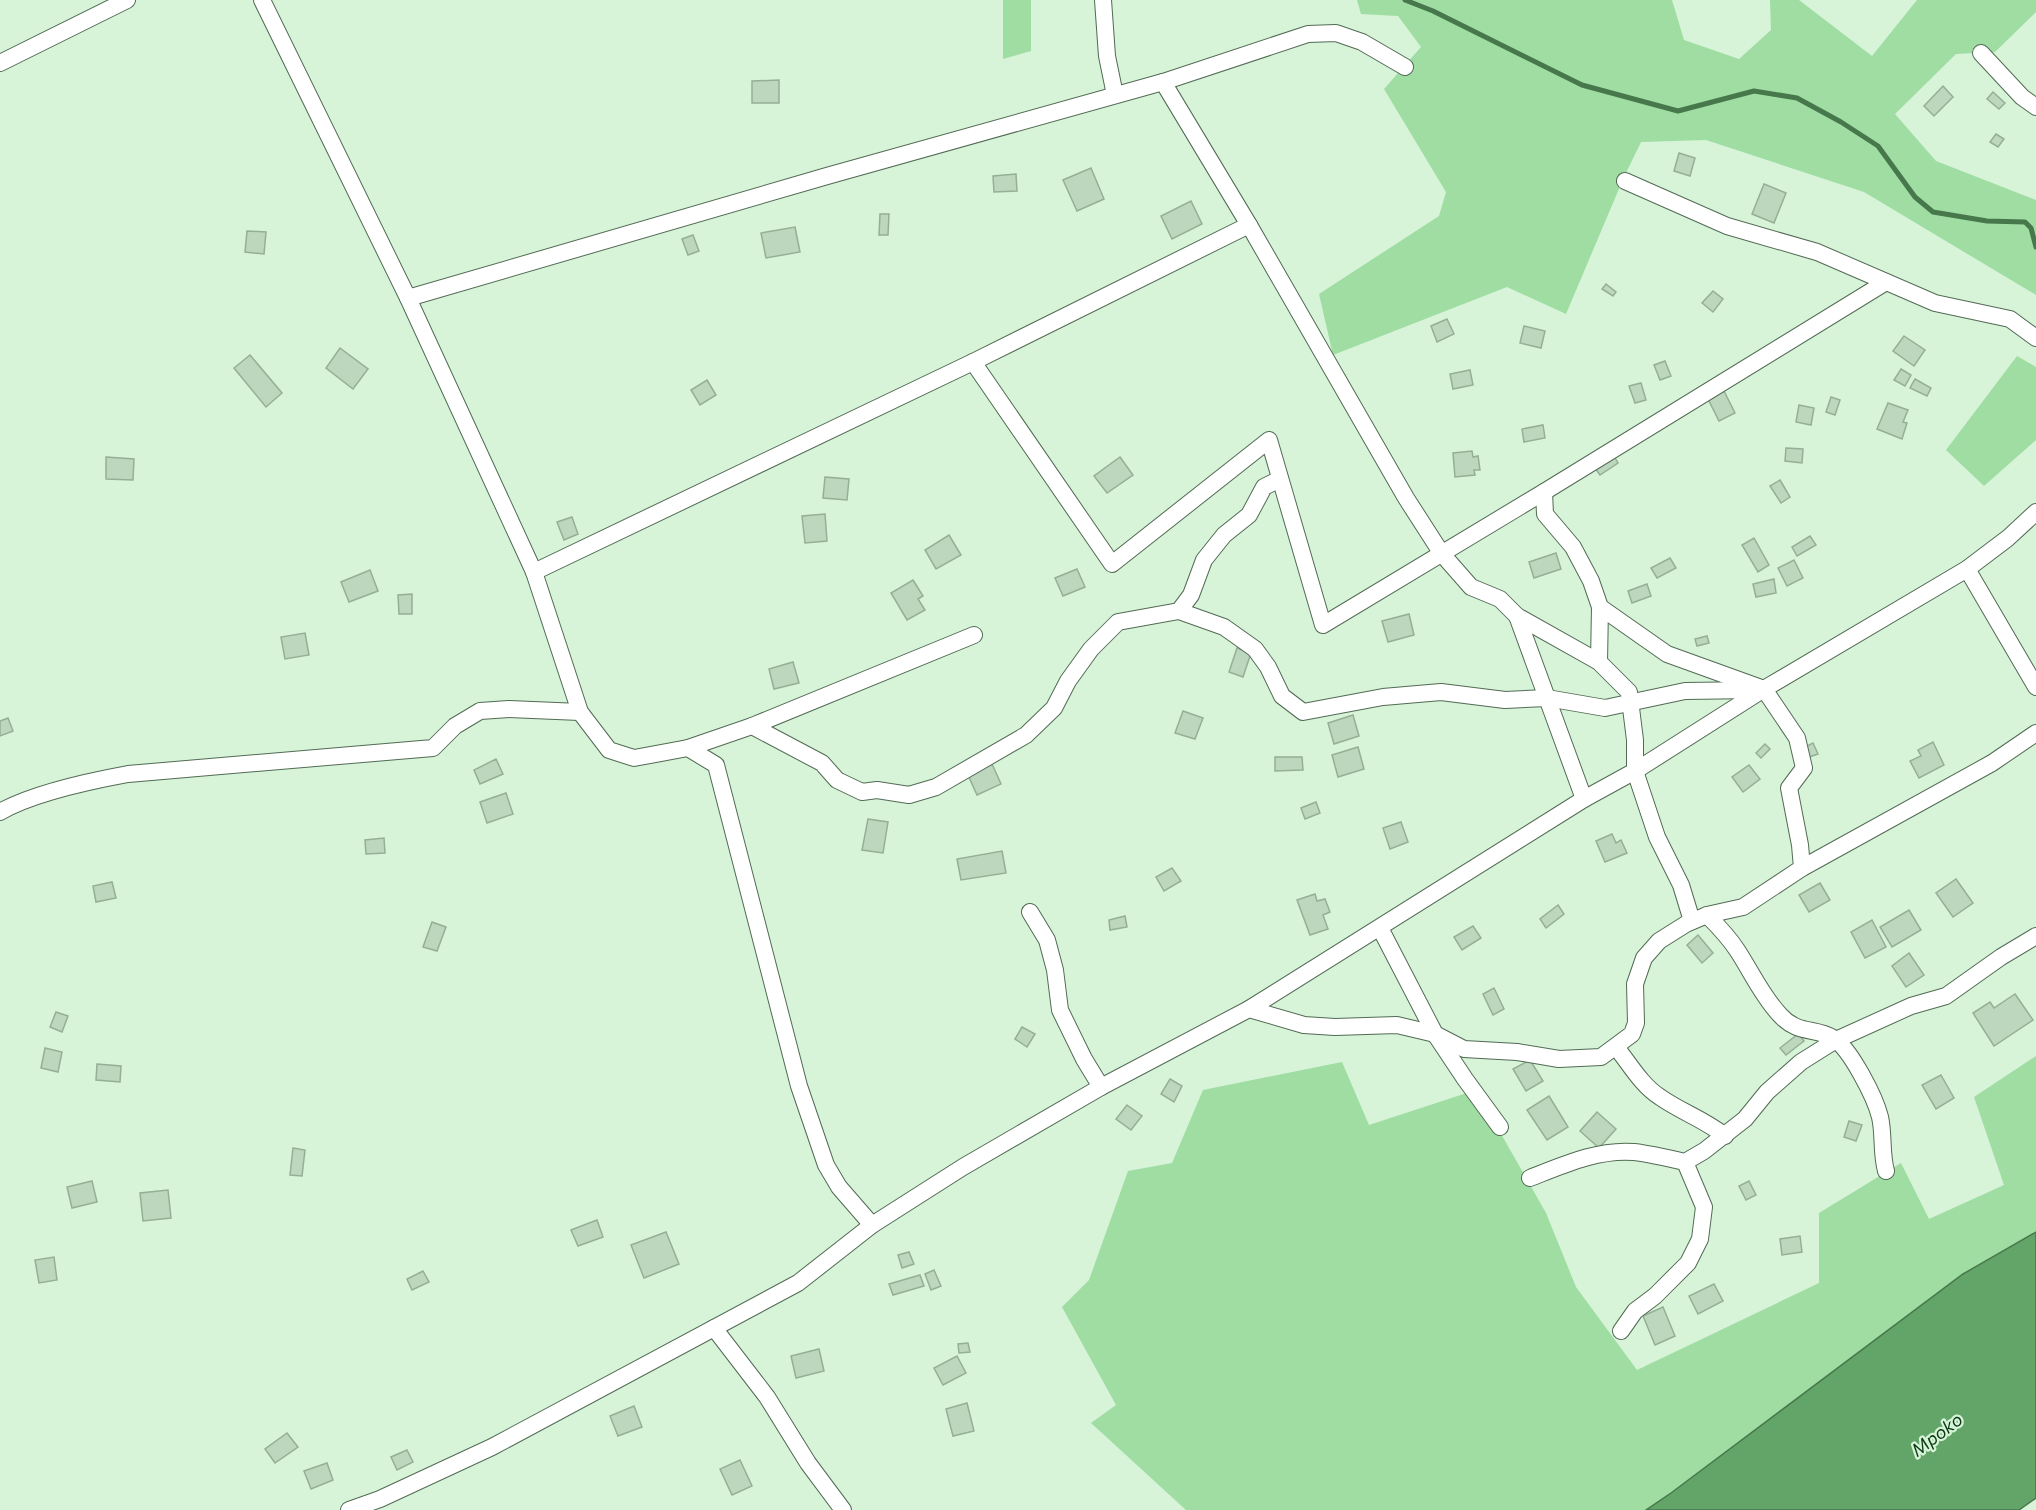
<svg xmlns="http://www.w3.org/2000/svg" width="2036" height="1510" viewBox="0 0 2036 1510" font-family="Commissioner,sans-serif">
  <rect width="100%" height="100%" fill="#d7f3d8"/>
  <g fill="#9fdda3">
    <path d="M1003,0H1031V51L1003,59Z"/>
    <path d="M1357,0H1672L1684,40L1739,59L1771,30L1770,0H1799L1872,56L1917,0H2036V12L1995,52L1956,54L1895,114L1936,161L2036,200V295L1864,192L1706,140L1641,142L1624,177L1566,314L1507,287L1333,355L1319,294L1439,216L1446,192L1384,89L1421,47L1398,16L1361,14Z"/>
    <path d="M2017,356L2036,367V440L1984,486L1946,450Z"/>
    <path d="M2036,1056V1232L1963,1274L1671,1493L1646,1510H1186L1091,1423L1116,1405L1062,1307L1089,1280L1128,1171L1172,1163L1203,1090L1342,1062L1369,1125L1476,1090L1546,1213L1576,1287L1637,1370L1819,1283V1213L1901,1163L1929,1219L2004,1185L1974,1097Z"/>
  </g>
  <path fill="#63a569" stroke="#47784c" stroke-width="1.5" d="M2036,1232V1498L2019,1510H1646L1671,1493L1963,1274Z"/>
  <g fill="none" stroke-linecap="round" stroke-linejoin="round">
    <path stroke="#47784c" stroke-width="5" d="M1405,0L1433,11L1582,85L1678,111L1754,91L1797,98L1841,122L1878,146L1915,197L1933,212L1987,221L2025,222L2031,228L2036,247"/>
  </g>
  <g fill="#bcd7bd" stroke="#95af96" stroke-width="1.5">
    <path d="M779,80V103H752V81Z"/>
    <path d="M1943,86L1953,97L1934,116L1924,106Z"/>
    <path d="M1993,92L2005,103L1999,109L1987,99Z"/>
    <path d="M1996,134L2004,139L1998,147L1990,142Z"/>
    <path d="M1679,153L1695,158L1690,176L1674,171Z"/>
    <path d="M1091,168L1104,199L1077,211L1063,180Z"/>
    <path d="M1016,174L1017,191L994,192L993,176Z"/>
    <path d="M1764,184L1786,193L1774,223L1752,214Z"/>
    <path d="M1191,201L1202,224L1172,239L1161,216Z"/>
    <path d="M880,214H889L888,235H879Z"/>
    <path d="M795,227L800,252L766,258L761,233Z"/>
    <path d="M247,231L266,232L264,254L245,252Z"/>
    <path d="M693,235L699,251L688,255L682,239Z"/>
    <path d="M1606,284L1616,292L1613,296L1602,289Z"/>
    <path d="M1713,291L1723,299L1713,312L1702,303Z"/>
    <path d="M1447,319L1454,334L1437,342L1431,326Z"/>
    <path d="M1524,326L1545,331L1541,348L1520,343Z"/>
    <path d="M1904,336L1925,350L1914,366L1893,351Z"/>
    <path d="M340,348L368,369L353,389L326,368Z"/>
    <path d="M250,355L282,393L266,407L234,368Z"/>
    <path d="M1665,361L1671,376L1660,380L1654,365Z"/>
    <path d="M1901,369L1911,375L1905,386L1894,380Z"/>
    <path d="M1470,370L1473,385L1453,389L1450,374Z"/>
    <path d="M1915,379L1931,388L1927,396L1910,388Z"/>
    <path d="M707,380L716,395L700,405L691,390Z"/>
    <path d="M1641,383L1646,400L1635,403L1629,386Z"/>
    <path d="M1724,391L1735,413L1719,421L1708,399Z"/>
    <path d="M1831,397L1840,400L1835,415L1826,412Z"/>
    <path d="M1888,403L1908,410L1903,422L1907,423L1902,439L1877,429Z"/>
    <path d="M1799,405L1814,408L1811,425L1796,422Z"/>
    <path d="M1543,425L1545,438L1524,442L1522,429Z"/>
    <path d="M1786,448L1803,449L1802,463L1785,461Z"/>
    <path d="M1472,451L1473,457L1478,456L1480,470H1474L1475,475L1455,477L1453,453Z"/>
    <path d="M1614,456L1618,463L1600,475L1595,468Z"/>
    <path d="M106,457L134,459L133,480L106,479Z"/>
    <path d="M1120,457L1133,475L1107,493L1094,476Z"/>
    <path d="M825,477L849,479L847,500L823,498Z"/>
    <path d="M1780,480L1790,497L1781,503L1770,486Z"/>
    <path d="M825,514L827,541L805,543L802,516Z"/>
    <path d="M572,517L578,534L564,540L557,522Z"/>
    <path d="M949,535L961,555L936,569L925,550Z"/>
    <path d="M1810,536L1816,545L1797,556L1792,547Z"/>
    <path d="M1754,538L1769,565L1758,572L1742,545Z"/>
    <path d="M1556,553L1561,569L1534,578L1529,562Z"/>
    <path d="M1670,558L1676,568L1657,578L1651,568Z"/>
    <path d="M1794,560L1803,578L1787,586L1778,568Z"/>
    <path d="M1077,569L1085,587L1063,596L1055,578Z"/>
    <path d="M370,570L378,591L349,602L341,582Z"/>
    <path d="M1774,579L1776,593L1756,597L1753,584Z"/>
    <path d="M913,580L923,596L918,599L925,610L907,620L891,593Z"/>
    <path d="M1647,584L1651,596L1632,603L1628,591Z"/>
    <path d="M412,594V614H399L398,595Z"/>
    <path d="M1409,614L1414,635L1388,642L1382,621Z"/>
    <path d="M305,633L309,655L285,659L281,637Z"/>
    <path d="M1707,636L1709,643L1697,646L1695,639Z"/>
    <path d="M1237,648L1251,653L1243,677L1229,672Z"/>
    <path d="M793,662L799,683L774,689L769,669Z"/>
    <path d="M1183,711L1203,718L1195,739L1175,733Z"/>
    <path d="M1353,715L1359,736L1334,744L1328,723Z"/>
    <path d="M8,718L13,731L0,736V721Z"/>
    <path d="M1933,742L1944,765L1919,778L1910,761L1921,756L1918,750Z"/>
    <path d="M1813,743L1818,754L1809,757L1805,747Z"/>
    <path d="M1765,744L1770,749L1761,758L1756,753Z"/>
    <path d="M1358,747L1364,769L1338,777L1332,755Z"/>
    <path d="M1275,757H1302L1303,770L1275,771Z"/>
    <path d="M496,759L503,774L480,784L474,770Z"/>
    <path d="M992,764L1001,784L977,795L968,775Z"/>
    <path d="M1749,765L1760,779L1743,792L1732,777Z"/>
    <path d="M506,793L513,814L487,823L480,802Z"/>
    <path d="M1316,802L1320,813L1305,819L1301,808Z"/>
    <path d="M868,819L888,822L883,853L862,850Z"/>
    <path d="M1401,822L1408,842L1390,849L1383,828Z"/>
    <path d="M1612,834L1616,843L1621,840L1627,853L1605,862L1596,841Z"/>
    <path d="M384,838L385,853L366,854L365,840Z"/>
    <path d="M1002,851L1006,873L961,880L957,859Z"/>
    <path d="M1172,868L1181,881L1164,891L1156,877Z"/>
    <path d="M1956,879L1973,903L1953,917L1936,893Z"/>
    <path d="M112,882L116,898L96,902L93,886Z"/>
    <path d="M1820,883L1830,900L1809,912L1799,895Z"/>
    <path d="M1315,894L1317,901L1325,899L1330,912L1323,915L1328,929L1310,935L1297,900Z"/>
    <path d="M1558,905L1564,914L1546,928L1540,919Z"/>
    <path d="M1909,910L1921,930L1892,947L1880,927Z"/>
    <path d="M1125,916L1127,927L1110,930L1109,920Z"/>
    <path d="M1872,920L1886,947L1865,958L1851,932Z"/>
    <path d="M432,922L446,927L437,951L423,947Z"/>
    <path d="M1473,926L1481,938L1462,950L1454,937Z"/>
    <path d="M1698,935L1713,953L1702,963L1687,945Z"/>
    <path d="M1909,953L1924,975L1906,987L1892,966Z"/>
    <path d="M1494,988L1504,1009L1493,1015L1483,994Z"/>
    <path d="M2015,994L2033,1020L1994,1046L1973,1013L1990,1002L1994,1008Z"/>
    <path d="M56,1012L68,1016L62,1032L50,1027Z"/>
    <path d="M1022,1027L1035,1034L1027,1047L1015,1039Z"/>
    <path d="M1798,1034L1804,1041L1786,1055L1780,1048Z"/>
    <path d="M45,1048L62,1052L58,1072L41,1068Z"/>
    <path d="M1530,1060L1543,1081L1526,1091L1513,1069Z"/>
    <path d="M97,1064L121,1066L120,1082L96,1080Z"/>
    <path d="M1941,1075L1954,1098L1936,1109L1922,1085Z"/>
    <path d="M1170,1079L1182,1086L1174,1102L1161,1094Z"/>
    <path d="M1549,1096L1568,1127L1547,1140L1527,1110Z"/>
    <path d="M1127,1105L1142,1116L1131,1130L1116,1119Z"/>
    <path d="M1597,1112L1616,1129L1599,1148L1580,1131Z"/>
    <path d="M1849,1121L1862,1125L1856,1141L1844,1137Z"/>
    <path d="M293,1148L305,1150L302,1176L290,1175Z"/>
    <path d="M92,1181L97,1202L72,1208L67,1187Z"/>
    <path d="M1749,1181L1756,1195L1746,1200L1739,1186Z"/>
    <path d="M168,1190L171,1218L143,1221L140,1193Z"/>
    <path d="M597,1220L603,1237L578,1246L571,1230Z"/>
    <path d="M666,1232L679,1264L644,1278L631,1245Z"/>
    <path d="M1800,1236L1802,1252L1782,1255L1780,1239Z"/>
    <path d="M909,1252L914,1264L902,1268L898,1255Z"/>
    <path d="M54,1257L57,1280L39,1283L35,1260Z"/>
    <path d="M934,1270L941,1286L931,1290L925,1274Z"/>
    <path d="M423,1271L429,1282L412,1290L407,1279Z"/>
    <path d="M920,1275L924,1286L893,1295L889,1284Z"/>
    <path d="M1714,1284L1723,1301L1698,1314L1689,1296Z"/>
    <path d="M1663,1307L1675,1336L1655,1345L1643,1316Z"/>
    <path d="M968,1343L970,1352L959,1353L958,1344Z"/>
    <path d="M819,1349L824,1371L796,1378L791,1356Z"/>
    <path d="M957,1356L966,1373L943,1385L934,1368Z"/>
    <path d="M967,1403L974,1431L953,1436L946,1409Z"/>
    <path d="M634,1406L642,1427L618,1436L610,1416Z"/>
    <path d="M287,1433L298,1447L275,1463L265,1449Z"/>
    <path d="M407,1450L413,1462L397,1470L391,1457Z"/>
    <path d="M740,1460L752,1486L732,1495L720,1469Z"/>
    <path d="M327,1463L333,1480L311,1489L304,1471Z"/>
  </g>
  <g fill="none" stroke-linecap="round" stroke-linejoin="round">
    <g stroke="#526b54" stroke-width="18">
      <g id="minor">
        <path d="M262,0L408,298L534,572L580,712L609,750L634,758L688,748L716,765L799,1086L826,1165L839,1187L872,1225"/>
        <path d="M1103,0L1107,56L1115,95"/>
        <path d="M1981,53L2022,97L2036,107"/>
        <path d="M0,63L127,0"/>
        <path d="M1163,82L1249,225L1406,498L1442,554L1471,587L1500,599L1517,616L1584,799"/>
        <path d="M1625,181L1727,226L1817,252L1935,303L2010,319L2036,338"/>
        <path d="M408,298L827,176L1163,82L1308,34L1336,33L1362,42L1405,67"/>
        <path d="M973,362L1112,564L1269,440L1323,625L1544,492L1886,282"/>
        <path d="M1967,569L2036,687"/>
        <path d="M534,572L973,362L1249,225"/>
        <path d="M1179,611L1224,627L1255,649L1268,667L1282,696L1303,712L1383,697L1441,692L1505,700L1547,698L1605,708L1685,691L1754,690"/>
        <path d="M1517,616L1599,662L1629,692L1635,740V771L1657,837L1681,885L1692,921"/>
        <path d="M1599,662L1600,607"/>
        <path d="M752,726L822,763L837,780L862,792L877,790L909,795L936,787L1026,735L1054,708L1068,681L1091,649L1118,622L1179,611L1191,595L1204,560L1224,535L1249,515L1264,487L1280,479"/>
        <path d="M688,748L752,726L974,635"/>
        <path d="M0,812C33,793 90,781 128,774L433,748L455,726L480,711L509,709L580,712"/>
        <path d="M1802,868L1992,763L2036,733"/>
        <path d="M1030,912L1047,940L1055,970L1060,1010L1084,1059L1101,1087"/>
        <path d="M1707,915C1718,926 1728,936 1737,950C1751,971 1762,996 1780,1015C1798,1035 1815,1027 1833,1038C1850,1048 1875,1097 1880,1117C1884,1134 1881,1153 1886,1171"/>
        <path d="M1380,928L1435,1034L1465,1079L1500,1127"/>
        <path d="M1249,1009L1304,1025L1335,1027L1397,1025L1435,1034L1464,1049L1517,1052L1559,1059L1601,1057L1632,1034L1636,1023L1635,984L1644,958L1659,941L1686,924L1707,915L1743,907L1802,868L1800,845L1789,788L1804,768L1797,738L1764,689L1667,654L1600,607L1591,581L1573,547L1545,514L1544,492"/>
        <path d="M1616,1047C1629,1063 1642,1086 1660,1097C1681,1112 1704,1119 1725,1136"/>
        <path d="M1530,1178C1563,1165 1598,1149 1634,1152C1651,1154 1668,1158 1685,1162L1704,1151L1745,1119L1767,1092L1801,1062L1836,1040L1911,1006L1946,996L2001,957L2036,936"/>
        <path d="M714,1328L767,1397L808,1463L843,1510"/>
        <path d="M1621,1331L1635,1311L1655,1296L1688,1263L1700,1239L1704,1207L1685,1162"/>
        <path d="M349,1510L380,1499L492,1447L798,1283L872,1225L963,1167L1101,1087L1249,1009L1584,799L1635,771L1764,689L1967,569L2008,538L2036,512"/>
      </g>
    </g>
    <use href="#minor" stroke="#fff" stroke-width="16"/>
  </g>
  <g text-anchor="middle" stroke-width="4.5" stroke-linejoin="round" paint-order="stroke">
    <g font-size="18" font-style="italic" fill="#083a12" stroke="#d7f3d8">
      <text transform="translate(1937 1435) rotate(-37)" y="6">Mpoko</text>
    </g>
  </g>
</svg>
